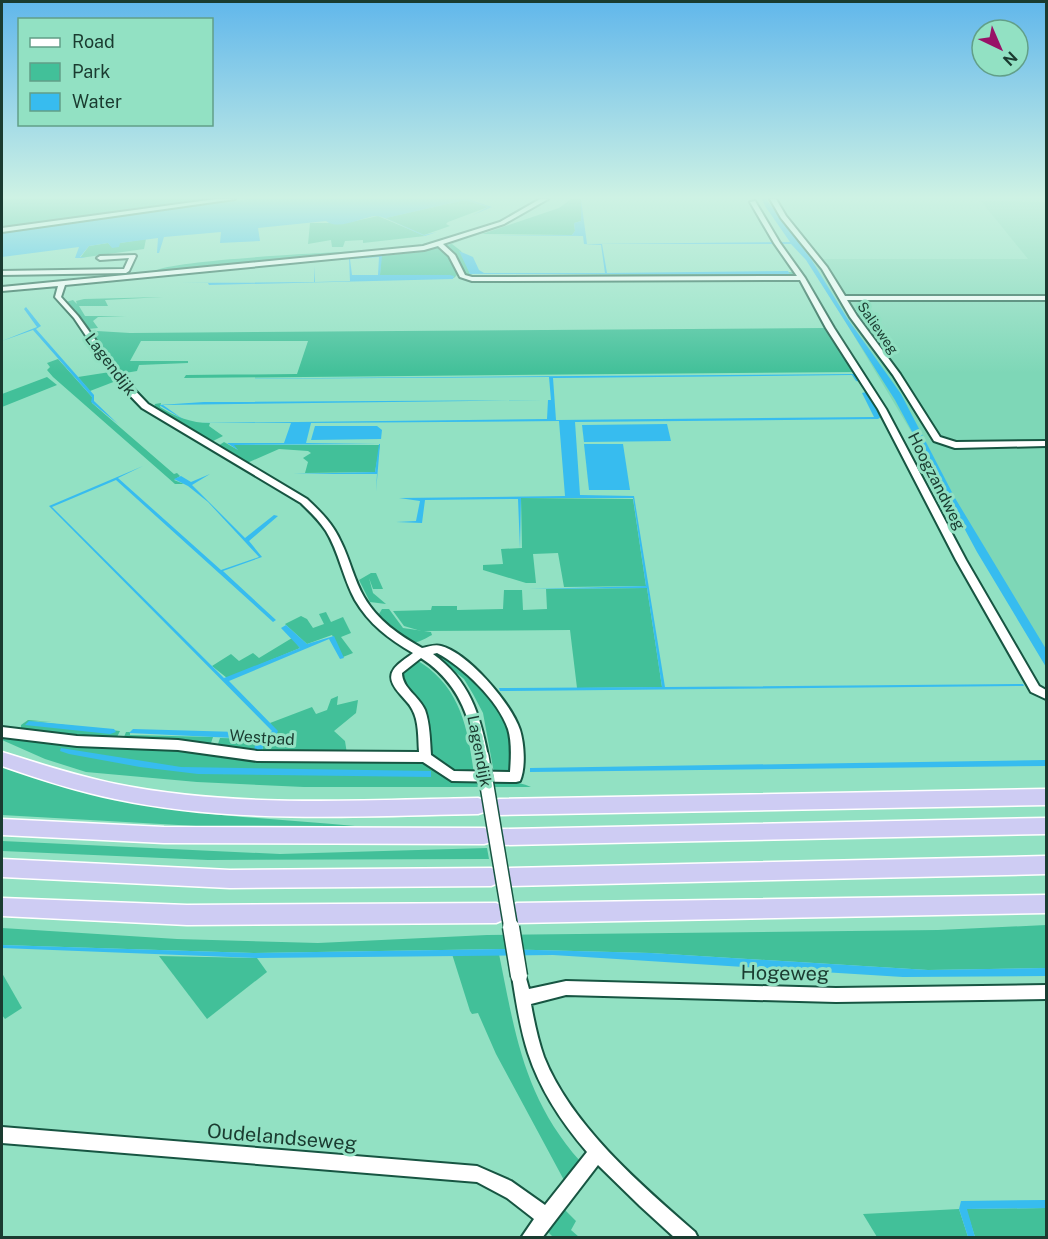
<svg xmlns="http://www.w3.org/2000/svg" width="1048" height="1239" viewBox="0 0 1048 1239" font-family="'Public Sans',sans-serif">
  <rect width="100%" height="100%" fill="#92e1c3"/>
  <path fill="#7ed7b7" d="M981,201L1046,202V657L808,259H1028Z"/>
  <g fill="#42c099">
    <path d="M2,199H202L2,228Z"/>
    <path d="M571,199H581V221L574,223L575,231L572,235L482,234L559,208Z"/>
    <path d="M465,200L488,207L448,222L446,224L450,226L424,235L385,218Z"/>
    <path d="M378,216L425,236L363,243V240L345,241L343,247H332L331,240L308,244L310,223H346Z"/>
    <path d="M146,239L144,249L80,258L89,246L108,243L112,247L120,243Z"/>
    <path d="M465,239L452,244L461,251L470,274L475,276L795,272L798,276L473,278L465,276L445,246Z"/>
    <path d="M440,246L451,256L457,275L454,278L380,275L381,256L426,251Z"/>
    <path d="M365,251L155,271C171,260 334,252 365,251Z"/>
    <path d="M163,297L105,300L108,306H79L85,316H126L98,317L93,321L98,328L88,329L66,302L73,300L77,304L76,301L84,299Z"/>
    <path d="M824,328L856,372L184,378L186,375L297,374L308,341H141L130,361H188V363L139,365L137,371L125,373L115,367L91,334L97,331L130,333Z"/>
    <path d="M58,359L92,397V403L174,474L177,473L180,476L174,480L184,484H175L53,377L47,370L50,367L47,363Z"/>
    <path d="M110,372L116,381L90,391L78,377Z"/>
    <path d="M47,377L57,385L2,407V394Z"/>
    <path d="M161,403L160,407C176,417 191,423 210,423L209,426L223,436L213,441L153,410L155,404Z"/>
    <path d="M224,442L238,450L233,445H380L375,472L305,473L308,462L303,458L311,453L308,451L279,449L247,463L218,446Z"/>
    <path d="M521,498L633,499L646,586L564,587L558,553L533,554L536,583H526L483,570V565L503,564L501,549L522,548Z"/>
    <path d="M371,573H376L383,589H373L369,578L373,593L386,604L370,602L359,580Z"/>
    <path d="M647,588L662,687L577,688L570,630L421,631L404,626L393,611L431,610L432,606H457V610L503,609L504,590H522L523,610L547,609L546,589Z"/>
    <path d="M382,609H389L403,628L431,632L432,635C426,638 419,643 413,642C400,640 383,625 379,614Z"/>
    <path d="M326,612L331,622L343,617L351,633L341,637L353,653L343,657L332,635L307,644L285,624L301,616L307,619L313,628L324,624L319,614Z"/>
    <path d="M292,638L300,648L227,678L212,666L231,654L239,661L253,653L259,658Z"/>
    <path d="M438,651C465,672 500,696 510,730C514,743 512,759 513,773H494L483,713L473,694L464,679L434,655Z"/>
    <path d="M415,659C460,685 468,727 474,775L459,774L432,759C423,729 405,702 399,671Z"/>
    <path d="M338,696L337,705L358,700L356,713L334,731L345,741L347,754L262,752L264,741L278,734L270,723L312,707L316,714L327,710L331,699Z"/>
    <path d="M28,720L52,722L29,721L120,731L116,739L21,731V725Z"/>
    <path d="M126,732H130V735L213,737L210,746L122,742Z"/>
    <path d="M2,737L74,745L190,752L275,761H414C431,764 434,774 447,777C474,785 504,775 531,787H304L197,782L86,772L45,759L2,740Z"/>
    <path d="M220,738L256,739L257,740L254,752L217,747Z"/>
    <path d="M2,765C117,814 233,815 355,826H196L2,815Z"/>
    <path d="M2,841L280,854L487,848L489,859L208,860L2,851Z"/>
    <path d="M1046,925V968L928,970L651,953L503,949L254,953L2,945V928L177,939L318,943L487,935L938,930Z"/>
    <path d="M452,954H499C515,1033 524,1098 580,1161L565,1182L496,1054L478,1013L472,1014L470,1011Z"/>
    <path d="M159,956L257,958L267,972L207,1019Z"/>
    <path d="M2,973L22,1008L5,1019L2,1015Z"/>
    <path d="M1046,1208V1237H975L966,1209Z"/>
    <path d="M959,1209L968,1237H877L863,1214Z"/>
    <path d="M565,1210L576,1221L571,1230L579,1237H553L548,1232Z"/>
  </g>
  <g fill="#37bcef" fill-rule="evenodd">
    <path d="M248,199H468L492,207L473,215L488,207L465,200L386,218L424,235L437,232L425,236C414,232 385,216 376,216C362,217 339,231 326,221L258,228L260,241L220,243L221,232L164,237L159,253H157L158,238L120,243L119,247L112,248L108,243L89,246L80,257L86,258H75L79,247L2,257V232Z"/>
    <path d="M581,199L587,244L790,242L765,206L762,199H766L811,259L847,318L901,394L955,498L1046,649V667L977,552L895,400L806,260L791,244H602L607,273L788,271L790,274H470L459,251L473,257L479,270L484,273H605L601,245L584,244L583,236L492,235H572L575,231L574,223L581,221Z"/>
    <path d="M435,248L382,256L380,275H450L454,276L453,279L209,285L208,283H179L314,282V266L315,282L350,281L349,259L324,261ZM379,257L378,275H352L350,259Z"/>
    <path d="M26,307L41,326L36,329L94,395V401L118,424L91,402L92,397L33,330L2,341L37,327L24,309Z"/>
    <path d="M856,374L861,382L856,381L852,375L553,378L556,420L874,417L862,393L866,392L881,417L878,419L575,422L580,495L634,496L665,687L1023,684L1024,686L500,691L499,688L662,687L647,588L529,589L646,586L633,498H521L520,549L518,499L425,500L422,523L396,522L416,521L420,501L399,498L565,496L559,421L311,423L306,443L380,444L376,492L377,474H293L375,472L379,444L234,445L238,450L227,443H284L291,423H200L547,419L548,400H551L549,377L186,379Z"/>
    <path d="M544,400L163,405L184,420L159,405L204,402Z"/>
    <path d="M667,424L671,441L584,442L582,425Z"/>
    <path d="M315,426H377L382,430L381,439L311,440Z"/>
    <path d="M584,444H623L630,490H589Z"/>
    <path d="M143,466L118,478L221,570L259,557L208,502L188,486L174,479L181,476L191,482L210,474L192,485L245,538L274,515L278,516L249,541L262,557L223,571L276,620L273,622L116,480L52,507L224,678L300,648L281,628L286,625L307,644L334,636L344,658L340,659L329,639L229,681L278,731L275,737L264,741L262,752H254L256,739L129,733L133,729L270,733L272,731L49,506Z"/>
    <path d="M29,721L114,729L116,732L110,734L25,725Z"/>
    <path d="M61,748L181,767L431,771V777L198,774L140,767L69,754L60,751Z"/>
    <path d="M1046,760V766L530,772V768Z"/>
    <path d="M2,945L254,953L503,949L651,953L928,970L1046,968V976L903,977L553,955L257,958L2,948Z"/>
    <path d="M1046,1200V1208L967,1209L975,1237H968L959,1209L961,1201Z"/>
  </g>
  <g fill="none" stroke-linecap="round" stroke-linejoin="round">
    <g stroke="#175542" stroke-width="4">
      <g id="minor">
        <path d="M216,199H235L2,232V228Z"/>
        <path d="M540,199H548L504,224L443,244L455,255L465,275L472,277L797,276L774,243L750,202L755,201L780,243L805,278L834,328L886,409L966,560L1039,686L1046,690V699L1031,692L956,560L878,409L826,328L800,280L472,281L460,277L449,256L438,246L424,250L65,285L61,297L78,316L123,378L148,404L307,499C321,512 333,524 341,542C350,560 354,580 364,597C378,621 399,635 422,648C428,647 435,644 441,646C468,653 511,703 520,730C524,743 526,767 520,781L516,782L452,781L423,762L257,761L178,750L77,746L2,737V727L77,736L178,740L257,751L419,752C418,738 419,721 412,709C409,703 404,699 400,694C381,673 396,666 413,653C389,639 369,624 355,600C343,578 339,552 326,531C319,520 310,512 301,503L142,408L117,382L74,318L55,297L58,286L2,291V287L423,246L500,222ZM437,653C463,667 498,700 508,729C512,742 511,758 510,772L454,771L431,755C430,740 430,724 425,710C419,696 402,688 402,673L421,658C447,675 462,697 470,727C473,738 473,749 478,760L482,761L486,760L488,756C480,714 469,680 433,654Z"/>
        <path d="M770,199H776L786,216L827,267L845,296H1046V300H847L857,316L900,374L940,437L956,442L1046,441V446L955,448L934,441L893,375L850,317L822,269L781,218Z"/>
        <path d="M135,255L136,256L129,271L126,273L2,275V271L124,269L129,258L100,260L97,258L100,256Z"/>
        <path d="M519,969L524,971L529,989L566,981L836,988L1046,985V999L836,1002L566,995L531,1004C534,1021 538,1040 544,1057C571,1125 641,1185 695,1232L698,1238H675L640,1206L598,1165L542,1238H521L534,1219L507,1198L477,1182L2,1143V1127L477,1166L511,1181L545,1205L587,1152C562,1123 540,1090 528,1053C520,1028 516,1002 512,976L514,971Z"/>
      </g>
    </g>
    <g stroke="#fff" stroke-width="3">
      <g id="highway">
        <path d="M2,752C40,764 77,776 116,784C234,808 358,800 478,798L484,800L487,806L484,812L478,814C358,816 233,824 115,799C76,791 39,779 2,766Z"/>
        <path d="M1046,789V805L499,815L493,813L490,807L493,801L499,799Z"/>
        <path d="M1046,818V834L503,845L496,843L494,837L496,831L503,829Z"/>
        <path d="M2,819L164,827L484,828L491,830L493,836L491,842L484,844L164,843L2,835Z"/>
        <path d="M1046,856V874L510,886L503,883L500,877L498,883L491,886L230,888L2,877V859L230,870L491,868L498,871L500,877L503,871L510,868Z"/>
        <path d="M1046,895V913L517,923L510,920L507,913L510,906L517,903Z"/>
        <path d="M2,898L187,905L496,903L503,906L506,913L503,920L496,923L187,925L2,916Z"/>
      </g>
    </g>
    <use href="#minor" fill="#fff" fill-rule="evenodd"/>
    <use href="#highway" fill="#ceccf3" fill-rule="evenodd"/>
    <g stroke="#175542" stroke-width="16" stroke-linecap="butt">
      <path id="minor-bridge-far1" d="M482,756L511,929"/>
    </g>
    <g stroke="#175542" stroke-width="19" stroke-linecap="butt">
      <path id="minor-bridge" d="M511,927L519,976"/>
    </g>
    <use href="#minor-bridge-far1" stroke="#fff" stroke-width="13"/>
    <use href="#minor-bridge" stroke="#fff" stroke-width="16"/>
  </g>
  <linearGradient id="sky" x2="0" y2="1"><stop stop-color="#61b7eb"/><stop offset="0.53" stop-color="#cef2e4"/><stop offset="1" stop-color="#cef2e4" stop-opacity="0"/></linearGradient>
  <rect width="1048" height="373" fill="url(#sky)"/>
  <g text-anchor="middle" stroke-width="6" stroke-linejoin="round" paint-order="stroke">
    <g font-size="14" fill="#1a3b30" stroke="#92e1c3">
      <text transform="translate(878 328) rotate(55)" y="5">Salieweg</text>
    </g>
    <g font-size="16" fill="#1a3b30" stroke="#92e1c3">
      <text transform="translate(111 364) rotate(53)" y="6">Lagendijk</text>
      <text transform="translate(937 481) rotate(63)" y="6">Hoogzandweg</text>
      <text transform="translate(262 737) rotate(4)" y="6">Westpad</text>
      <text transform="translate(480 751) rotate(79)" y="6">Lagendijk</text>
    </g>
    <g font-size="20" fill="#1a3b30" stroke="#92e1c3">
      <text transform="translate(785 973) rotate(1)" y="7">Hogeweg</text>
      <text transform="translate(282 1137) rotate(5)" y="7">Oudelandseweg</text>
    </g>
  </g>
  <rect width="1048" height="1239" fill="none" stroke="#1a3b30" stroke-width="6"/>
  <rect x="18" y="18" width="195" height="108" fill="#92e1c3" stroke="#629f88" stroke-width="1.5"/>
  <rect x="30" y="38" width="30" height="9" fill="#ffffff" stroke="#629f88" stroke-width="1.5"/>
  <text x="72" y="48" font-size="18" fill="#1a3b30">Road</text>
  <rect x="30" y="63" width="30" height="18" fill="#42c099" stroke="#629f88" stroke-width="1.5"/>
  <text x="72" y="78" font-size="18" fill="#1a3b30">Park</text>
  <rect x="30" y="93" width="30" height="18" fill="#37bcef" stroke="#629f88" stroke-width="1.5"/>
  <text x="72" y="108" font-size="18" fill="#1a3b30">Water</text>
  <g transform="translate(1000 48) rotate(136)"><circle r="28" fill="#92e1c3" stroke="#629f88" stroke-width="1.5"/>
  <path d="M0-4.5L10 22L0 15L-10 22Z" fill="#981267"/>
  <text y="-9" font-size="16" font-weight="bold" text-anchor="middle" fill="#1a3b30">N</text>
  </g>
</svg>
